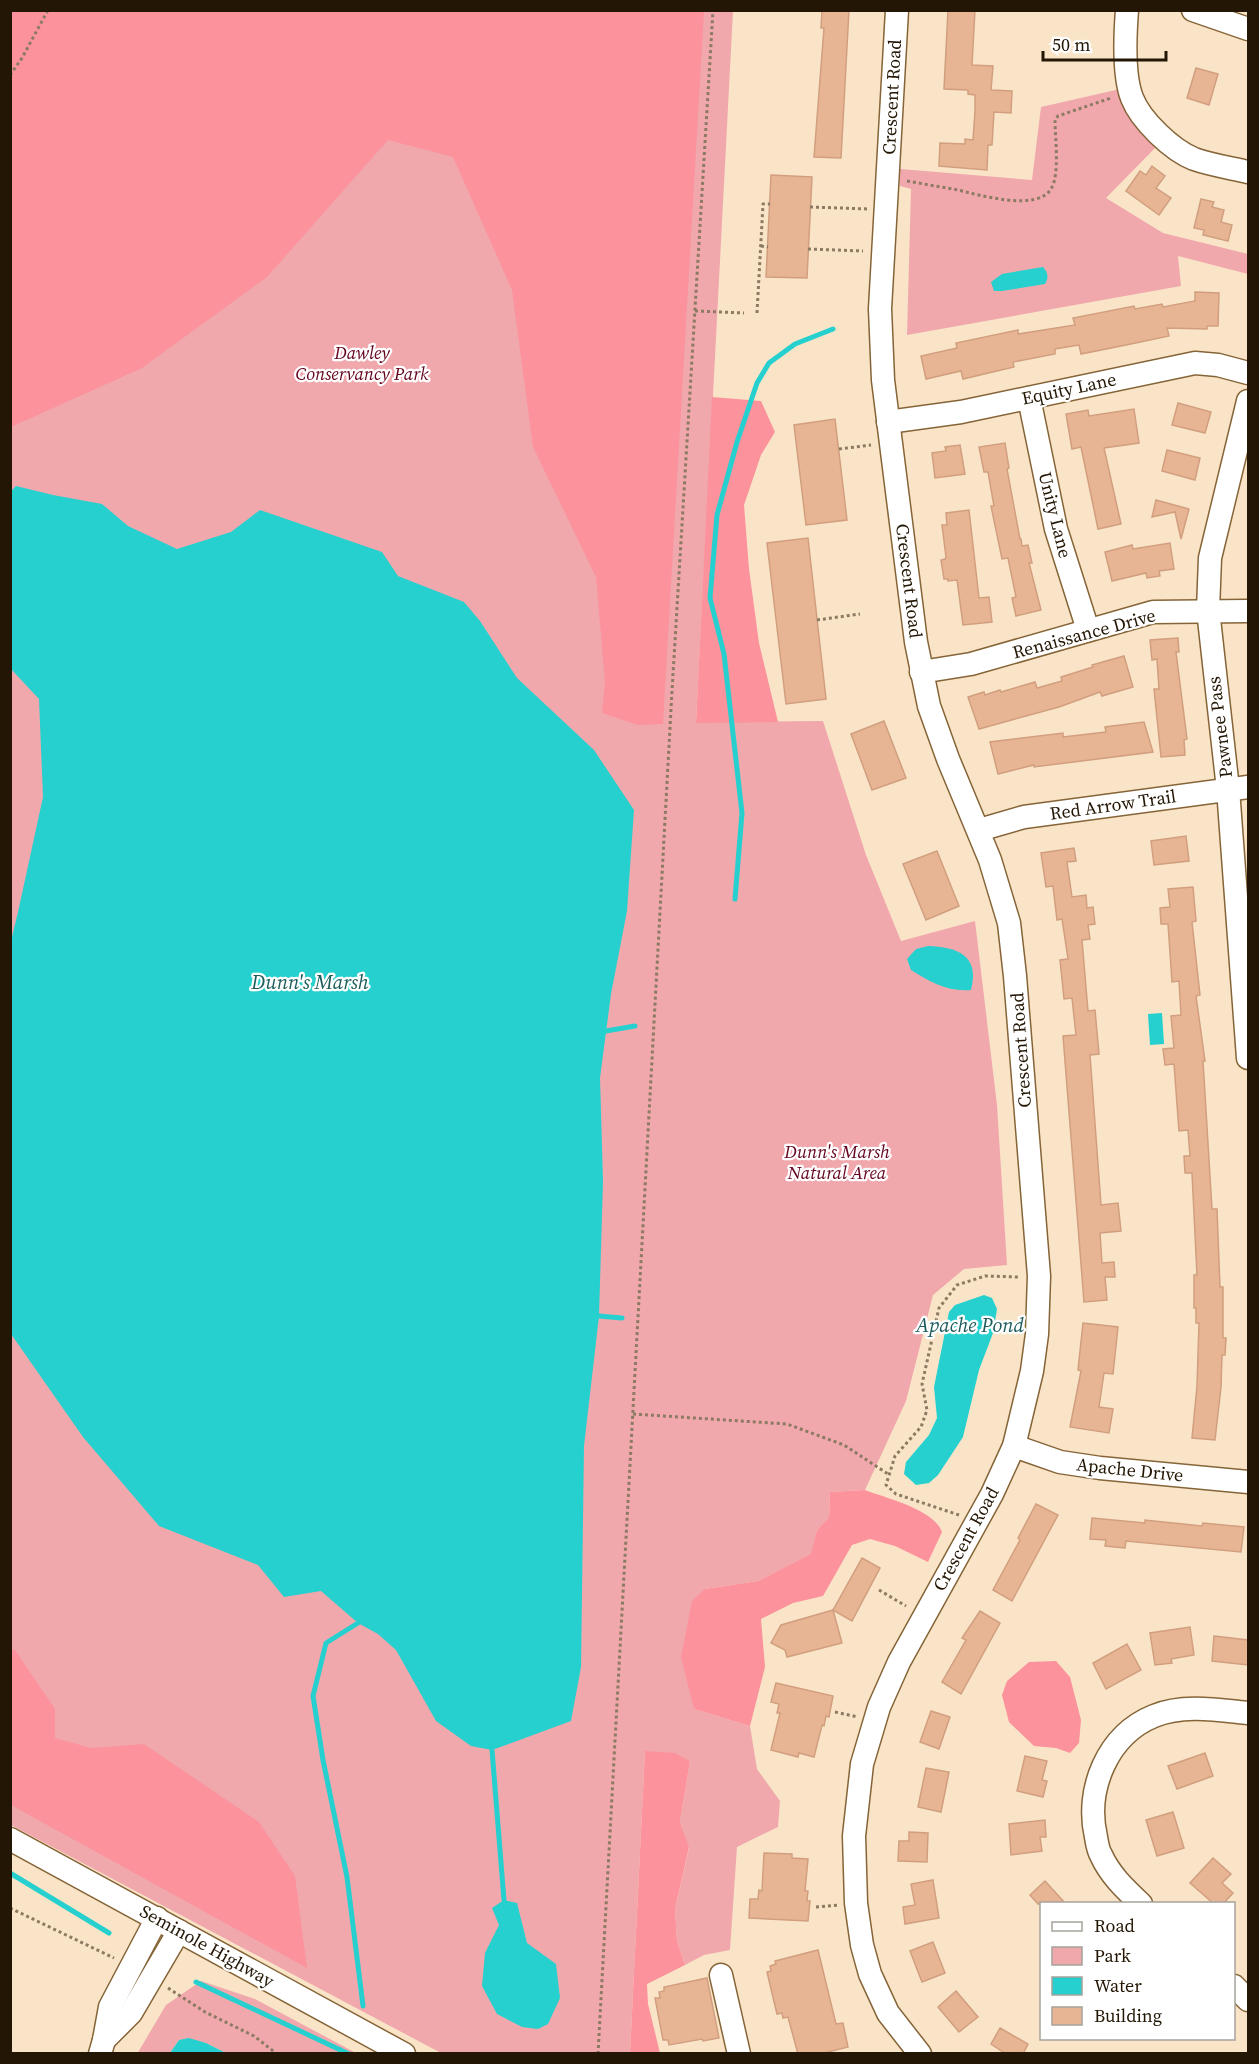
<svg xmlns="http://www.w3.org/2000/svg" width="1259" height="2064" viewBox="0 0 1259 2064" font-family="'Source Serif 4',serif">
  <rect width="100%" height="100%" fill="#fae4c7"/>
  <g fill="#f0a8ad">
    <path d="M11,11H733L696,722L823,721L866,855L901,941L975,921L997,1105L1007,1265L964,1269L933,1295L906,1401L865,1490L830,1492L829,1519L817,1530L812,1554L758,1581L705,1589L694,1709L750,1726L757,1769L780,1801L778,1827L737,1847L730,1950L704,1955L685,1965L677,1941L675,1909L689,1848L680,1822L690,1761L645,1751L630,2053H441L11,1825Z"/>
    <path d="M1120,89L1139,129L1156,147L1106,198L1163,233L1248,254V274L1178,256L1181,286L907,335L911,189L900,186V169L1032,180L1041,107Z"/>
    <path d="M201,1981L255,1999L356,2053H226L206,2043L179,2040L170,2053L137,2054L166,2005Z"/>
  </g>
  <g fill="#fb929c">
    <path d="M10,11H704L663,724L638,725L602,713L605,682L596,577L533,447L512,290L453,157L388,140L267,277L142,368L11,427Z"/>
    <path d="M712,397L761,401L775,432L761,455L744,505L749,569L759,643L778,722L696,723Z"/>
    <path d="M865,1490C886,1498 935,1510 942,1532L928,1562L895,1546L870,1539L852,1545L823,1596L793,1603L761,1619L765,1667L750,1726L694,1709L681,1657L692,1601L705,1589L758,1581L811,1554L817,1530L829,1518L830,1492Z"/>
    <path d="M11,1650H15L55,1709V1738L91,1748L144,1744L259,1822L295,1876L307,1968L11,1805Z"/>
    <path d="M1056,1661L1070,1677L1081,1720L1079,1743L1070,1753L1056,1748L1034,1746L1009,1722L1002,1695L1007,1681L1029,1662Z"/>
    <path d="M645,1751L675,1753L690,1761L680,1822L689,1847L675,1909L677,1941L685,1965L647,1984L648,2004L660,2053H630Z"/>
  </g>
  <g fill="#25d0cf">
    <path d="M1043,267C1048,273 1049,277 1045,284L1002,291H994L991,282L1002,274Z"/>
    <path d="M16,486L53,495L102,504L128,526L177,549L231,532L260,510L382,552L398,576L464,602L480,621L517,678L594,750L634,810L627,911L611,994L600,1078L603,1181L599,1316L584,1446L581,1667L571,1721L492,1750L471,1746L436,1721L396,1650L378,1634L358,1623L321,1591L284,1597L258,1565L159,1526L83,1437L11,1334V941L18,912L43,797L39,699L11,669L10,492Z"/>
    <path d="M928,946C957,947 980,955 971,990C948,992 930,982 911,970L907,959L916,949Z"/>
    <path d="M1162,1013L1164,1044L1150,1045L1148,1014Z"/>
    <path d="M984,1295L992,1298L997,1309L993,1333L979,1370L963,1437L938,1475L929,1483L916,1485L904,1474L906,1462L929,1435L937,1418L934,1387L949,1312L955,1305Z"/>
    <path d="M504,1900L517,1903L527,1943L556,1964L560,1998L548,2024L538,2029L522,2027L497,2014L482,1986L485,1953L499,1925L492,1908Z"/>
    <path d="M189,2038L206,2043L226,2053H170L179,2040Z"/>
  </g>
  <g fill="none" stroke-linecap="round" stroke-linejoin="round">
    <g stroke="#25d0cf" stroke-width="5">
      <path d="M735,899L742,813L724,654L710,598L717,515L737,442L757,383L769,363L795,344L833,329"/>
      <path d="M606,1031L635,1026"/>
      <path d="M599,1316L622,1318"/>
      <path d="M358,1623L326,1643L313,1696L323,1760L347,1877L363,2006"/>
      <path d="M492,1750L504,1900"/>
      <path d="M10,1873L109,1933"/>
      <path d="M196,1982L349,2054"/>
    </g>
  </g>
  <g fill="#e8b594" stroke="#d19f7f" stroke-width="1.5">
    <path d="M822,10H849L841,158L814,157L824,28H821Z"/>
    <path d="M948,10H975L972,65L993,66L991,90L1012,91L1011,113L994,112L992,145H988L987,170L939,166L940,143L965,144V139L973,140L975,111V95L968,94V90L944,89Z"/>
    <path d="M1196,68L1218,74L1209,105L1187,98Z"/>
    <path d="M1152,166L1165,176L1156,188L1171,198L1159,215L1126,191L1140,171L1146,175Z"/>
    <path d="M771,175L812,177L807,278L766,277Z"/>
    <path d="M1201,199L1214,202L1212,207L1224,210L1221,222L1232,225L1228,241L1203,235L1204,230L1194,228Z"/>
    <path d="M1195,292L1219,293L1218,326H1207V329L1167,328L1169,336L1131,344L1081,354L1079,345L1055,349V354L1013,362L1014,367L963,379L961,371L926,379L921,356L957,348L956,343L1018,330V334L1075,325L1073,318L1134,306L1135,309L1162,304L1163,307L1195,301Z"/>
    <path d="M1178,403L1211,412L1205,433L1172,425Z"/>
    <path d="M1134,409L1139,443L1104,448L1121,524L1098,529L1081,447L1072,449L1066,414L1088,410L1089,416Z"/>
    <path d="M835,419L847,520L806,525L794,425Z"/>
    <path d="M1005,443L1009,468L1007,469L1020,539H1021L1022,546L1028,545L1032,563H1029L1041,610L1016,616L1012,598L1016,597L1008,558L1002,559L991,506H994L988,472H984L979,447Z"/>
    <path d="M960,445L965,474L935,478L932,453L946,451L945,447Z"/>
    <path d="M1167,450L1200,458L1195,480L1162,471Z"/>
    <path d="M1156,500L1189,509L1181,539L1175,512L1152,517Z"/>
    <path d="M969,510L979,598L989,597L992,622L963,625L957,580L948,581V579H944L941,560L945,559L946,557L942,525H947L946,513Z"/>
    <path d="M808,538L826,699L786,704L767,543Z"/>
    <path d="M1170,543L1174,569L1159,571L1160,576L1147,578L1146,573L1112,581L1105,552L1132,545L1133,549Z"/>
    <path d="M1178,638L1179,652H1176L1187,739L1184,740L1185,755L1161,757L1154,689H1159L1157,659L1152,660L1150,640Z"/>
    <path d="M1124,656L1133,687L1102,696L1100,692L1059,707L979,729L968,697L984,692L985,695L1000,690L1001,692L1035,682L1037,688L1062,681L1061,677L1093,667L1092,665Z"/>
    <path d="M884,721L906,778L872,790L851,734Z"/>
    <path d="M1144,722L1153,752L1034,767V765L998,774L990,742L1063,733V737L1106,732L1105,727Z"/>
    <path d="M1186,836L1189,861L1154,865L1151,841Z"/>
    <path d="M1074,848L1076,861L1067,862L1072,897L1086,895L1087,908L1093,907L1095,924L1088,925L1090,939L1082,940L1088,1011L1095,1010L1099,1054L1090,1055L1101,1205L1118,1203L1121,1231L1100,1233L1102,1263L1114,1262L1115,1277H1105L1107,1300L1084,1302L1063,1036L1076,1035L1072,998L1064,999L1060,960L1068,959L1062,919L1057,920L1053,886L1046,887L1041,853Z"/>
    <path d="M937,851L959,906L926,920L903,864Z"/>
    <path d="M1193,887L1196,921L1192,922L1200,995L1196,996L1205,1061H1203L1212,1209H1217L1220,1287H1223V1338H1226L1225,1355H1222L1221,1387L1215,1440L1192,1438L1197,1386L1199,1323H1196V1308H1194V1275H1197L1192,1173H1185L1184,1156H1190L1188,1130L1179,1131L1174,1064L1165,1065L1163,1049L1174,1048L1171,1016L1181,1015L1179,981L1172,982L1168,924H1161L1160,908L1170,907L1168,889Z"/>
    <path d="M1083,1323L1118,1327L1113,1374L1104,1373L1099,1407L1113,1409L1109,1433L1070,1427L1081,1371L1078,1370Z"/>
    <path d="M1036,1504L1058,1515L1012,1601L993,1590L1020,1540L1018,1538Z"/>
    <path d="M1092,1518L1145,1523V1520L1202,1526L1203,1523L1244,1527L1241,1552L1126,1541L1125,1548L1105,1546L1106,1540L1090,1539Z"/>
    <path d="M862,1558L880,1568L852,1621L833,1610L842,1643L787,1657L785,1650L771,1643L781,1625L833,1610Z"/>
    <path d="M980,1611L1000,1623L961,1694L942,1682L966,1640L962,1638Z"/>
    <path d="M1190,1627L1194,1655L1171,1659L1172,1663L1155,1665L1150,1633Z"/>
    <path d="M1214,1636L1248,1640V1665L1212,1661Z"/>
    <path d="M1127,1644L1141,1670L1106,1689L1093,1663Z"/>
    <path d="M776,1683L833,1696L829,1717L826,1716L824,1726L822,1725L814,1757L799,1753L798,1757L771,1750L780,1713H777L779,1704L771,1702Z"/>
    <path d="M931,1711L950,1717L939,1749L920,1742Z"/>
    <path d="M1205,1753L1213,1776L1177,1789L1168,1766Z"/>
    <path d="M1025,1756L1047,1761L1042,1780L1047,1781L1043,1797L1017,1791Z"/>
    <path d="M926,1768L949,1772L941,1812L918,1807Z"/>
    <path d="M1173,1812L1184,1848L1157,1856L1146,1820Z"/>
    <path d="M1045,1820L1046,1837H1040L1042,1851L1011,1855L1009,1824Z"/>
    <path d="M909,1832L928,1833L927,1862L898,1861L899,1841H909Z"/>
    <path d="M764,1853L792,1854V1858L808,1859L805,1891H808L807,1901H810L808,1921L749,1918L750,1899H758L759,1890L762,1891Z"/>
    <path d="M1213,1858L1231,1874L1222,1883L1233,1893L1223,1904H1214L1190,1883Z"/>
    <path d="M933,1880L939,1918L905,1924L903,1907L915,1905L911,1884Z"/>
    <path d="M1045,1881L1066,1904H1038L1030,1895Z"/>
    <path d="M933,1942L945,1973L922,1982L910,1951Z"/>
    <path d="M818,1950L836,2024L843,2023L848,2047L820,2054H798L788,2017L783,2018L782,2013L777,2014L767,1972L771,1971L770,1966L776,1964L775,1961Z"/>
    <path d="M707,1978L719,2038L703,2041L702,2039L669,2045L668,2040H663L655,1998H660L659,1992L664,1991V1987Z"/>
    <path d="M956,1991L978,2017L959,2032L938,2007Z"/>
    <path d="M1000,2028L1028,2044L1023,2054H1006L991,2044Z"/>
  </g>
  <g fill="none" stroke-linecap="round" stroke-linejoin="round">
    <g stroke="#856437" stroke-width="25">
      <g id="minor">
        <path d="M897,10L880,309L883,380L916,642L929,706L948,759L990,860L1009,923L1015,976L1039,1276L1037,1334L1032,1371L1014,1446L992,1494L899,1662L879,1707L862,1764L854,1836L856,1903L862,1945L870,1974L888,2013L920,2054"/>
        <path d="M1127,10C1125,36 1123,75 1132,98C1141,121 1172,150 1194,159C1211,165 1231,168 1248,172"/>
        <path d="M1193,10L1248,29"/>
        <path d="M1029,398L1056,529L1088,630"/>
        <path d="M1248,401L1210,558L1208,610L1228,789L1248,1058"/>
        <path d="M888,422L961,412L1195,363L1218,365L1248,373"/>
        <path d="M921,672L971,664L1153,612L1248,611"/>
        <path d="M979,830L1024,817L1248,787"/>
        <path d="M1014,1446L1060,1462L1100,1468L1248,1482"/>
        <path d="M10,1839L404,2054"/>
        <path d="M1141,1904C1125,1889 1110,1875 1101,1855C1098,1850 1097,1843 1096,1837C1085,1790 1107,1735 1154,1716C1183,1704 1218,1710 1248,1713"/>
        <path d="M721,1975L739,2054"/>
        <path d="M1234,1986L1248,2000"/>
        <path d="M104,2040L131,2013L179,1931"/>
        <path d="M100,2054L104,2040L110,2007L157,1918"/>
      </g>
    </g>
    <g stroke="#8c7a63" stroke-width="3" stroke-dasharray="3 3" stroke-linecap="butt">
      <path d="M10,75L22,58L48,10"/>
      <path d="M907,181C924,184 941,187 958,190C979,195 1037,212 1051,189C1060,175 1055,137 1055,120L1058,116L1111,98"/>
      <path d="M810,207L869,209"/>
      <path d="M761,246L768,247"/>
      <path d="M808,249L863,251"/>
      <path d="M695,311L744,313"/>
      <path d="M757,313L763,204H770"/>
      <path d="M839,449L871,445"/>
      <path d="M817,620L860,614"/>
      <path d="M633,1414L787,1424L844,1445L888,1474"/>
      <path d="M959,1515L896,1494L886,1485L895,1456L921,1427L927,1410L922,1384L939,1308L957,1285L985,1276L1019,1277"/>
      <path d="M879,1590L906,1606"/>
      <path d="M835,1712L858,1717"/>
      <path d="M816,1907L839,1905"/>
      <path d="M10,1908L114,1958"/>
      <path d="M168,1988L205,2012L254,2036L277,2054"/>
      <path d="M598,2054L672,691L713,10"/>
    </g>
    <use href="#minor" stroke="#fff" stroke-width="22"/>
  </g>
  <g text-anchor="middle" stroke-width="4.5" stroke-linejoin="round" paint-order="stroke">
    <g font-size="18" fill="#231604" stroke="#fff">
      <text transform="translate(892 97) rotate(-87)" y="6">Crescent Road</text>
      <text transform="translate(1069 389) rotate(-12)" y="6">Equity Lane</text>
      <text transform="translate(1055 515) rotate(76)" y="6">Unity Lane</text>
      <text transform="translate(909 581) rotate(83)" y="6">Crescent Road</text>
      <text transform="translate(1084 634) rotate(-15)" y="6">Renaissance Drive</text>
      <text transform="translate(1220 727) rotate(-97)" y="6">Pawnee Pass</text>
      <text transform="translate(1113 805) rotate(-8)" y="6">Red Arrow Trail</text>
      <text transform="translate(1021 1050) rotate(-94)" y="6">Crescent Road</text>
      <text transform="translate(1130 1470) rotate(6)" y="6">Apache Drive</text>
      <text transform="translate(966 1539) rotate(-61)" y="6">Crescent Road</text>
      <text transform="translate(207 1946) rotate(29)" y="6">Seminole Highway</text>
    </g>
    <g font-size="18" font-style="italic" fill="#65041f" stroke="#fff">
      <text x="362" y="359">Dawley<tspan x="362" dy="21">Conservancy Park</tspan></text>
      <text x="837" y="1158">Dunn's Marsh<tspan x="837" dy="21">Natural Area</tspan></text>
    </g>
    <g font-size="20" font-style="italic" fill="#1d5d5c" stroke="#fff">
      <text x="310" y="989">Dunn's Marsh</text>
      <text x="970" y="1332">Apache Pond</text>
    </g>
  </g>
  <rect width="1259" height="2064" fill="none" stroke="#231604" stroke-width="24"/>
  <rect x="1040" y="1902" width="195" height="138" fill="#ffffff" stroke="#a7a29b" stroke-width="1.5"/>
  <rect x="1052" y="1922" width="30" height="9" fill="#ffffff" stroke="#a7a29b" stroke-width="1.5"/>
  <text x="1094" y="1932" font-size="18" fill="#231604">Road</text>
  <rect x="1052" y="1947" width="30" height="18" fill="#f0a8ad" stroke="#a7a29b" stroke-width="1.5"/>
  <text x="1094" y="1962" font-size="18" fill="#231604">Park</text>
  <rect x="1052" y="1977" width="30" height="18" fill="#25d0cf" stroke="#a7a29b" stroke-width="1.5"/>
  <text x="1094" y="1992" font-size="18" fill="#231604">Water</text>
  <rect x="1052" y="2007" width="30" height="18" fill="#e8b594" stroke="#a7a29b" stroke-width="1.5"/>
  <text x="1094" y="2022" font-size="18" fill="#231604">Building</text>
  <path d="M1043 51v9h123v-9" fill="none" stroke="#231604" stroke-width="3"/>
  <text x="1052" y="51" font-size="18" fill="#231604" stroke="#ffffff" stroke-width="4.5" paint-order="stroke">50 m</text>
</svg>
